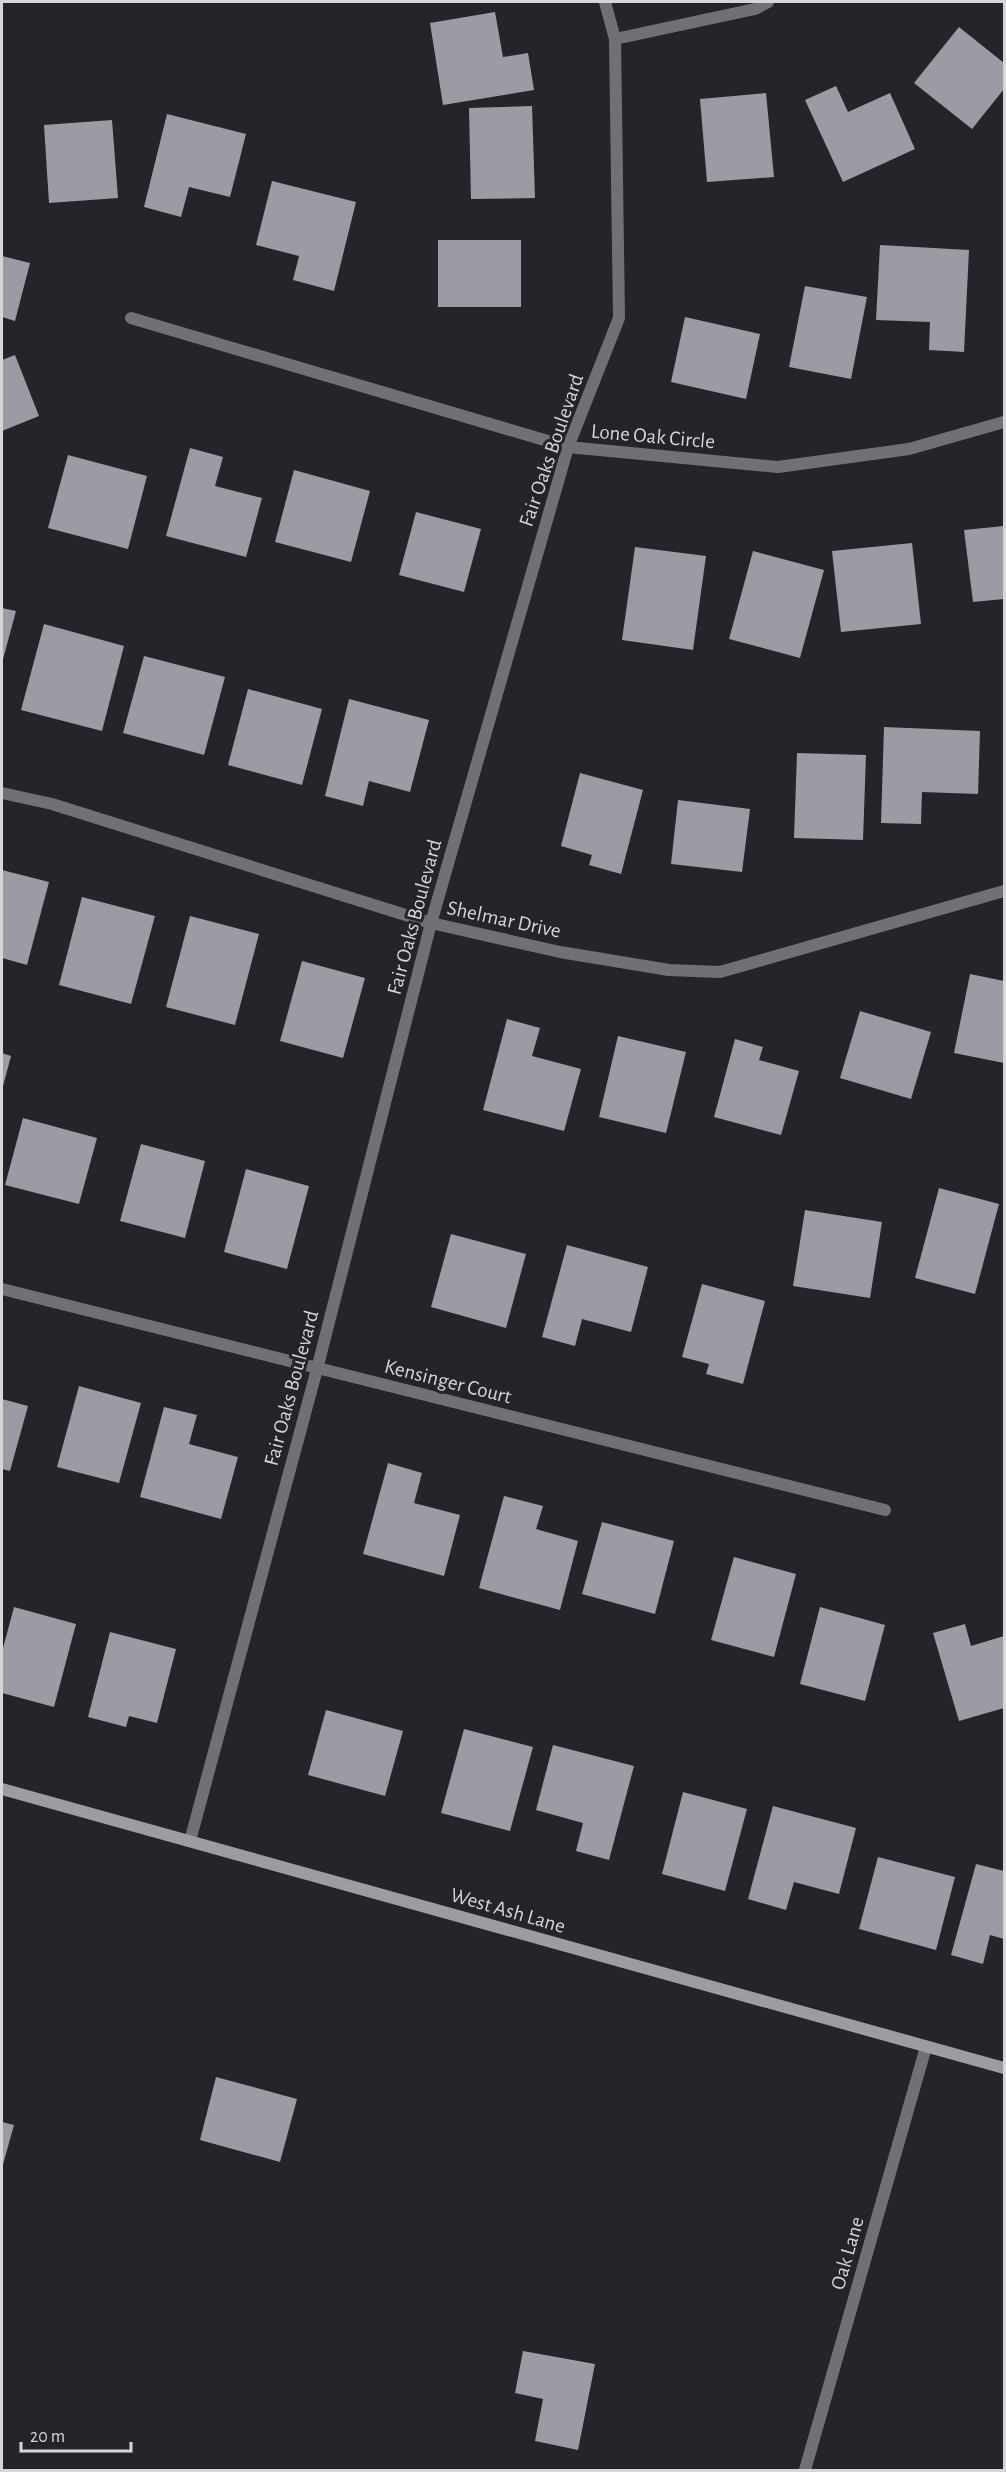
<svg xmlns="http://www.w3.org/2000/svg" width="1006" height="2472" viewBox="0 0 1006 2472" font-family="'Alegreya Sans',sans-serif">
  <rect width="100%" height="100%" fill="#24242b"/>
  <g fill="#9b9ba3">
    <path d="M495,12L503,57L528,53L534,90L443,105L430,23Z"/>
    <path d="M959,27L1004,63V89L972,129L914,83Z"/>
    <path d="M836,86L848,112L890,93L915,149L843,182L805,100Z"/>
    <path d="M766,93L774,177L707,182L700,99Z"/>
    <path d="M532,106L535,198L471,199L469,108Z"/>
    <path d="M167,114L246,134L230,197L189,187L181,217L144,207Z"/>
    <path d="M112,120L118,198L49,203L44,125Z"/>
    <path d="M272,181L356,202L334,291L293,280L299,256L256,245Z"/>
    <rect x="438" y="240" width="83" height="67"/>
    <path d="M880,245L969,250L964,352L929,350L930,322L876,320Z"/>
    <path d="M2,256L30,263L15,321L2,317Z"/>
    <path d="M805,286L867,297L851,379L789,367Z"/>
    <path d="M685,317L760,334L746,399L671,382Z"/>
    <path d="M15,355L39,416L2,431V360Z"/>
    <path d="M190,448L223,457L215,486L262,498L246,557L166,536Z"/>
    <path d="M68,455L147,476L128,549L48,528Z"/>
    <path d="M294,470L370,491L351,562L275,542Z"/>
    <path d="M416,512L481,529L464,592L399,575Z"/>
    <path d="M1004,526V599L973,602L964,530Z"/>
    <path d="M912,543L921,624L841,632L832,551Z"/>
    <path d="M635,547L706,556L693,650L622,640Z"/>
    <path d="M753,551L824,570L800,658L729,639Z"/>
    <path d="M2,608L16,611L2,663Z"/>
    <path d="M44,624L124,646L102,731L21,710Z"/>
    <path d="M144,656L225,677L204,755L123,733Z"/>
    <path d="M248,689L322,709L302,785L228,765Z"/>
    <path d="M349,699L429,720L410,792L369,781L363,806L325,796Z"/>
    <path d="M884,727L980,731L978,794L922,792L921,824L881,823Z"/>
    <path d="M797,753L866,755L863,840L794,838Z"/>
    <path d="M580,773L643,790L621,874L589,865L592,855L561,846Z"/>
    <path d="M678,800L750,809L742,872L671,864Z"/>
    <path d="M2,870L49,882L27,965L2,958Z"/>
    <path d="M82,897L155,916L131,1004L59,985Z"/>
    <path d="M190,916L259,934L235,1025L166,1007Z"/>
    <path d="M302,961L365,978L343,1058L280,1041Z"/>
    <path d="M970,974L1004,981V1063L954,1053Z"/>
    <path d="M860,1011L931,1032L911,1099L840,1078Z"/>
    <path d="M507,1019L540,1028L532,1056L581,1069L564,1131L483,1110Z"/>
    <path d="M618,1036L686,1052L666,1133L599,1117Z"/>
    <path d="M735,1039L763,1047L759,1060L799,1071L781,1135L714,1117Z"/>
    <path d="M2,1053L11,1056L2,1090Z"/>
    <path d="M23,1118L97,1138L79,1204L5,1185Z"/>
    <path d="M141,1144L205,1161L185,1238L120,1221Z"/>
    <path d="M246,1169L309,1186L287,1269L224,1252Z"/>
    <path d="M939,1188L999,1204L975,1294L915,1278Z"/>
    <path d="M805,1210L882,1222L870,1298L793,1286Z"/>
    <path d="M451,1234L526,1254L506,1328L431,1307Z"/>
    <path d="M567,1245L648,1267L631,1332L582,1319L575,1346L542,1337Z"/>
    <path d="M702,1284L765,1301L743,1384L706,1374L709,1364L682,1357Z"/>
    <path d="M79,1386L141,1403L119,1483L57,1467Z"/>
    <path d="M2,1399L28,1406L10,1471L2,1469Z"/>
    <path d="M164,1407L197,1415L189,1444L238,1457L221,1519L140,1497Z"/>
    <path d="M388,1463L422,1473L414,1503L460,1515L444,1576L363,1554Z"/>
    <path d="M504,1496L543,1506L536,1529L578,1541L560,1610L479,1588Z"/>
    <path d="M602,1522L674,1541L655,1614L582,1594Z"/>
    <path d="M734,1557L796,1574L774,1657L711,1640Z"/>
    <path d="M14,1607L76,1624L54,1707L2,1693V1652Z"/>
    <path d="M820,1607L885,1625L865,1701L800,1684Z"/>
    <path d="M965,1624L971,1646L1004,1636V1708L959,1721L933,1633Z"/>
    <path d="M110,1632L176,1649L157,1723L129,1716L126,1727L88,1717Z"/>
    <path d="M326,1710L403,1731L385,1796L308,1775Z"/>
    <path d="M464,1729L533,1747L510,1831L441,1813Z"/>
    <path d="M553,1745L634,1766L609,1860L576,1851L583,1823L536,1810Z"/>
    <path d="M683,1792L747,1809L725,1891L662,1874Z"/>
    <path d="M773,1806L856,1828L839,1894L794,1882L786,1910L748,1899Z"/>
    <path d="M878,1857L955,1877L936,1950L859,1929Z"/>
    <path d="M976,1864L1004,1871V1939L990,1935L983,1964L951,1955Z"/>
    <path d="M216,2077L297,2099L280,2162L200,2140Z"/>
    <path d="M2,2122L14,2125L2,2168Z"/>
    <path d="M523,2351L595,2364L578,2450L535,2441L543,2399L515,2393Z"/>
  </g>
  <g fill="none" stroke-linecap="round" stroke-linejoin="round">
    <g stroke="#717175" stroke-width="12">
      <path d="M615,39L755,9L768,2"/>
      <path d="M131,318L568,447L778,467L909,449L1004,422"/>
      <path d="M2,793L52,804L431,923L560,952L669,970L720,972L1004,891"/>
      <path d="M2,1289L885,1510"/>
      <path d="M190,1841L317,1369L431,923L568,447L619,318L615,39L605,2"/>
      <path d="M805,2470L926,2047"/>
    </g>
    <path stroke="#9c9ca2" stroke-width="12" d="M2,1789L1004,2068"/>
  </g>
  <g text-anchor="middle" stroke-width="6" stroke-linejoin="round" paint-order="stroke">
    <g font-size="21" fill="#d5d5da" stroke="#24242b">
      <text transform="translate(653 436) rotate(5)" y="7">Lone Oak Circle</text>
      <text transform="translate(551 450) rotate(-71)" y="7">Fair Oaks Boulevard</text>
      <text transform="translate(414 917) rotate(-75)" y="7">Fair Oaks Boulevard</text>
      <text transform="translate(504 919) rotate(12)" y="7">Shelmar Drive</text>
      <text transform="translate(448 1381) rotate(14)" y="7">Kensinger Court</text>
      <text transform="translate(291 1388) rotate(-75)" y="7">Fair Oaks Boulevard</text>
      <text transform="translate(508 1910) rotate(16)" y="7">West Ash Lane</text>
      <text transform="translate(847 2253) rotate(-74)" y="7">Oak Lane</text>
    </g>
  </g>
  <rect width="1006" height="2472" fill="none" stroke="#d5d5da" stroke-width="6"/>
  <path d="M21 2442v9h110v-9" fill="none" stroke="#d5d5da" stroke-width="3"/>
  <text x="30" y="2442" font-size="18" fill="#d5d5da" stroke="#24242b" stroke-width="4.5" paint-order="stroke">20 m</text>
</svg>
